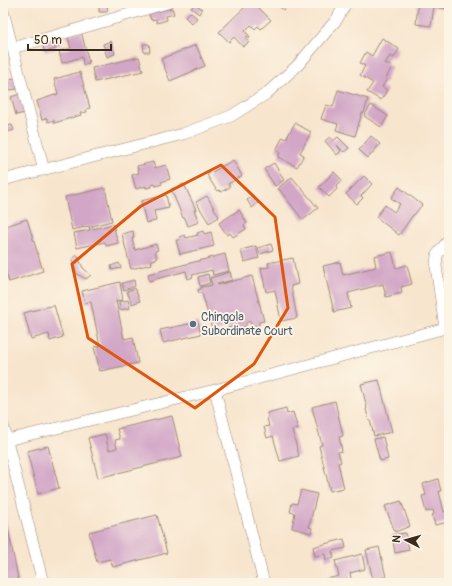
<svg xmlns="http://www.w3.org/2000/svg" width="452" height="586" viewBox="0 0 452 586" font-family="Pangolin,sans-serif">
  <rect width="100%" height="100%" fill="#fcf5e5"/>
  <filter id="ink" filterUnits="userSpaceOnUse"><feTurbulence type="fractalNoise" baseFrequency=".025" numOctaves="2"/><feDisplacementMap in="SourceGraphic" scale="8" xChannelSelector="R" yChannelSelector="G"/><feConvolveMatrix kernelMatrix="1 2 1 2 8 2 1 2 1" color-interpolation-filters="sRGB"/></filter>
  <filter id="wash" filterUnits="userSpaceOnUse"><feTurbulence type="fractalNoise" baseFrequency=".012" numOctaves="4" result="noise"/><feDisplacementMap in="SourceGraphic" scale="16" xChannelSelector="R" yChannelSelector="G"/><feGaussianBlur stdDeviation="0.9" result="paint"/><feColorMatrix in="noise" values="0 0 0 0 0 0 0 0 0 0 0 0 0 0 0 0 0 1.4 0 .05"/><feComposite in="paint" operator="in"/></filter>
  <g filter="url(#wash)">
    <rect width="100%" height="100%" fill="#f8e5ce"/>
    <g id="blocks">
      <g fill="#d2a6c7">
        <path d="M99,3H108L107,12H99Z"/>
        <path d="M249,3H254L271,20L261,29L258,26L255,29L251,25L245,31L250,37L249,39L247,36L245,38L249,42L243,47L234,37L229,42L219,32Z"/>
        <path d="M274,3H288L284,10Z"/>
        <path d="M418,3H449V9L434,7L431,26L416,24Z"/>
        <path d="M195,4L202,9L199,14L191,8Z"/>
        <path d="M172,8L174,14L166,16L167,20L157,23L156,19L151,20L149,14Z"/>
        <path d="M190,12L197,18L192,24L185,17Z"/>
        <path d="M81,31L89,63L83,65L82,57L62,63L59,51L71,48L67,35Z"/>
        <path d="M60,38L62,44L55,46L56,49L45,52L42,43Z"/>
        <path d="M382,38L399,49L394,58L390,56L385,63L392,67L386,78L387,79L382,87L387,90L381,100L367,92L373,83L360,75L365,66L360,63L366,52L372,56Z"/>
        <path d="M3,40H7L8,53H6V58H3Z"/>
        <path d="M111,41L115,54L107,57L103,44Z"/>
        <path d="M143,44H149L150,52H144Z"/>
        <path d="M196,45L205,66L170,81L161,59Z"/>
        <path d="M139,57L143,71L95,82L92,68Z"/>
        <path d="M80,72L90,108L86,109L87,112L80,113L81,115L54,123V120L48,122L47,118L42,120L37,101L58,94L54,79Z"/>
        <path d="M15,78L17,89L10,90L8,79Z"/>
        <path d="M338,90L368,99L364,113H362L355,136L336,130L338,124L321,119L326,105L333,107Z"/>
        <path d="M20,94L25,113L16,115L11,97Z"/>
        <path d="M371,105L388,116L381,127L364,116Z"/>
        <path d="M295,123L311,132L300,153L304,155L297,167L278,157L280,152L276,150L283,137L286,139Z"/>
        <path d="M12,125L14,130L4,133L3,127Z"/>
        <path d="M371,136L380,144L368,158L359,150Z"/>
        <path d="M330,137L333,141L338,137L349,148L344,152L337,145L341,151L337,155L325,141Z"/>
        <path d="M233,160L242,176L228,184L230,187L221,192L219,190L217,191L207,175Z"/>
        <path d="M153,162L155,168L166,165L170,179L161,182L162,184L156,186L155,184L151,185L152,187L146,188V186L136,189L132,175L139,173L137,166Z"/>
        <path d="M274,163L284,180L275,186L264,169Z"/>
        <path d="M334,172L342,180L336,187L337,189L329,197L319,187Z"/>
        <path d="M364,176L372,184L361,196L363,198L357,204L346,194Z"/>
        <path d="M292,177L318,208L303,220L278,188Z"/>
        <path d="M184,184L196,210H194L199,222L188,226L185,218H183L171,189Z"/>
        <path d="M399,187L422,205L414,215H413L399,235L376,217L385,205L394,212L400,204L391,198Z"/>
        <path d="M105,188L112,221L92,226L93,229L113,224L118,243L106,246L105,242L77,248L74,233L90,230L89,226L72,230L65,197Z"/>
        <path d="M166,195L169,208L154,211L156,221L146,223L141,201Z"/>
        <path d="M207,196L219,217L209,223L196,202Z"/>
        <path d="M253,196L258,203L252,208L247,200Z"/>
        <path d="M239,210L247,223L244,225L246,229L233,237L230,233L227,235L219,223Z"/>
        <path d="M27,219L43,271L9,282L3,263V227Z"/>
        <path d="M133,231L134,238H132L135,250L156,244L158,250L155,251L157,259L151,260L152,264L131,269L122,234Z"/>
        <path d="M203,231L204,234L211,232L214,246L180,254L176,240H180L179,237L185,235L186,238L198,235L197,233Z"/>
        <path d="M271,244L273,250L260,254L258,248Z"/>
        <path d="M256,246L259,258L244,262L241,250Z"/>
        <path d="M392,252L396,268L407,265L412,284L401,287L402,293L386,297L383,284L348,293L351,308L334,312L323,266L340,262L343,275L376,267L374,256Z"/>
        <path d="M225,254L229,271L213,275L212,270L192,275L193,277L188,279L186,271L149,281L148,274Z"/>
        <path d="M77,255L83,268L91,275L86,279L77,274L72,259Z"/>
        <path d="M293,258L298,284L291,286L297,318L281,321L275,290L266,292L261,268L269,267L268,263Z"/>
        <path d="M119,263L121,268L112,270L111,266Z"/>
        <path d="M230,272L232,280L217,284L218,285L252,276L264,321L259,322V325L252,327L250,321L246,323V326L232,329L231,327L213,332L202,293H199L198,290L201,289V287L212,285L210,278Z"/>
        <path d="M208,274L210,283L200,286L198,277Z"/>
        <path d="M134,280L135,286L124,290L122,283Z"/>
        <path d="M120,282L123,300L116,301L124,339L133,337L138,363L100,371L94,347L100,346L91,302L85,303L82,291Z"/>
        <path d="M135,288L140,301L132,304L127,291Z"/>
        <path d="M128,300L130,308L120,310L119,302Z"/>
        <path d="M54,305L63,337L50,341L49,334L31,339L24,313Z"/>
        <path d="M198,322L201,334L163,343L160,330Z"/>
        <path d="M379,380L392,432L374,436L370,420L369,421L366,409L367,408L361,384Z"/>
        <path d="M335,401L343,436L339,437L342,451L338,452L341,462L338,463L344,488L330,491L319,446L322,445L312,407Z"/>
        <path d="M286,408L287,414L293,412L298,429L292,430L299,456L280,461L273,436L267,438L264,427L269,426L267,418H268L267,413Z"/>
        <path d="M172,416L182,457L98,478L88,438L105,434L109,450L117,448L115,440L120,439L117,429Z"/>
        <path d="M383,437L388,459L380,461L374,439Z"/>
        <path d="M48,446L59,488L38,494L27,451Z"/>
        <path d="M438,479L441,491H439L444,512L447,511L449,522L435,525L432,515L434,514L433,510L426,512L422,496L426,495L423,484Z"/>
        <path d="M301,490L317,494L309,527L312,528L311,533L292,528L295,513L290,512L292,503L297,504Z"/>
        <path d="M401,501L410,526L395,532L385,506Z"/>
        <path d="M3,509H4L19,583H3Z"/>
        <path d="M157,515L167,553L113,567L110,559L97,562L89,532Z"/>
        <path d="M406,533L409,550L395,553L392,535Z"/>
        <path d="M344,539L346,548L332,551L334,558L326,560L325,554L315,556L313,547Z"/>
        <path d="M379,547L386,577L373,580L366,550Z"/>
        <path d="M362,554L365,569L350,573L352,583H319L318,581L339,576L335,561Z"/>
      </g>
    </g>
  </g>
  <g filter="url(#ink)">
    <use href="#blocks" fill-opacity="0" stroke="#9a8876" stroke-width="1"/>
    <g fill="none" stroke-linecap="round" stroke-linejoin="round">
      <g stroke="#9a8876" stroke-width="12">
        <g id="street">
          <path d="M3,11L44,170"/>
          <path d="M13,48L167,3"/>
          <path d="M3,180L183,134L231,116L266,94L298,65L337,19L346,3"/>
          <path d="M445,328L436,266L437,255L443,247L449,240"/>
          <path d="M215,390L264,583"/>
          <path d="M3,425L43,583"/>
          <path d="M3,441L215,390L449,327"/>
        </g>
      </g>
      <use href="#street" stroke="#fff" stroke-width="11"/>
    </g>
  </g>
  <path fill="none" stroke="#df570d" stroke-width="3" stroke-linejoin="round" d="M221,165L275,217L288,308L254,364L195,408L88,338L72,264L141,206Z"/>
  <circle fill="#5c6f8a" stroke="#fcf5e5" stroke-width="1.5" cx="193" cy="324" r="4"/>
  <g text-anchor="middle" stroke-width="3.5" stroke-linejoin="round" paint-order="stroke">
    <g font-size="12" fill="#4e5e75" stroke="#fcf5e5" text-anchor="start">
      <text x="201" y="321">Chingola<tspan x="201" dy="14">Subordinate Court</tspan></text>
    </g>
  </g>
  <rect width="452" height="586" fill="none" stroke="#fcf5e5" stroke-width="16"/>
  <g transform="translate(406 540) rotate(276)" stroke="#fcf5e5" stroke-width="3" paint-order="stroke">
  <path d="M0-3L7 15L0 10L-7 15Z" fill="#3b2a1e"/>
  <text y="-6" font-size="11" font-weight="bold" text-anchor="middle" fill="#3b2a1e">N</text>
  </g>
  <path d="M28 44v6h83v-6" fill="none" stroke="#3b2a1e" stroke-width="2"/>
  <text x="34" y="44" font-size="12" fill="#3b2a1e" stroke="#fcf5e5" stroke-width="3" paint-order="stroke">50 m</text>
</svg>
